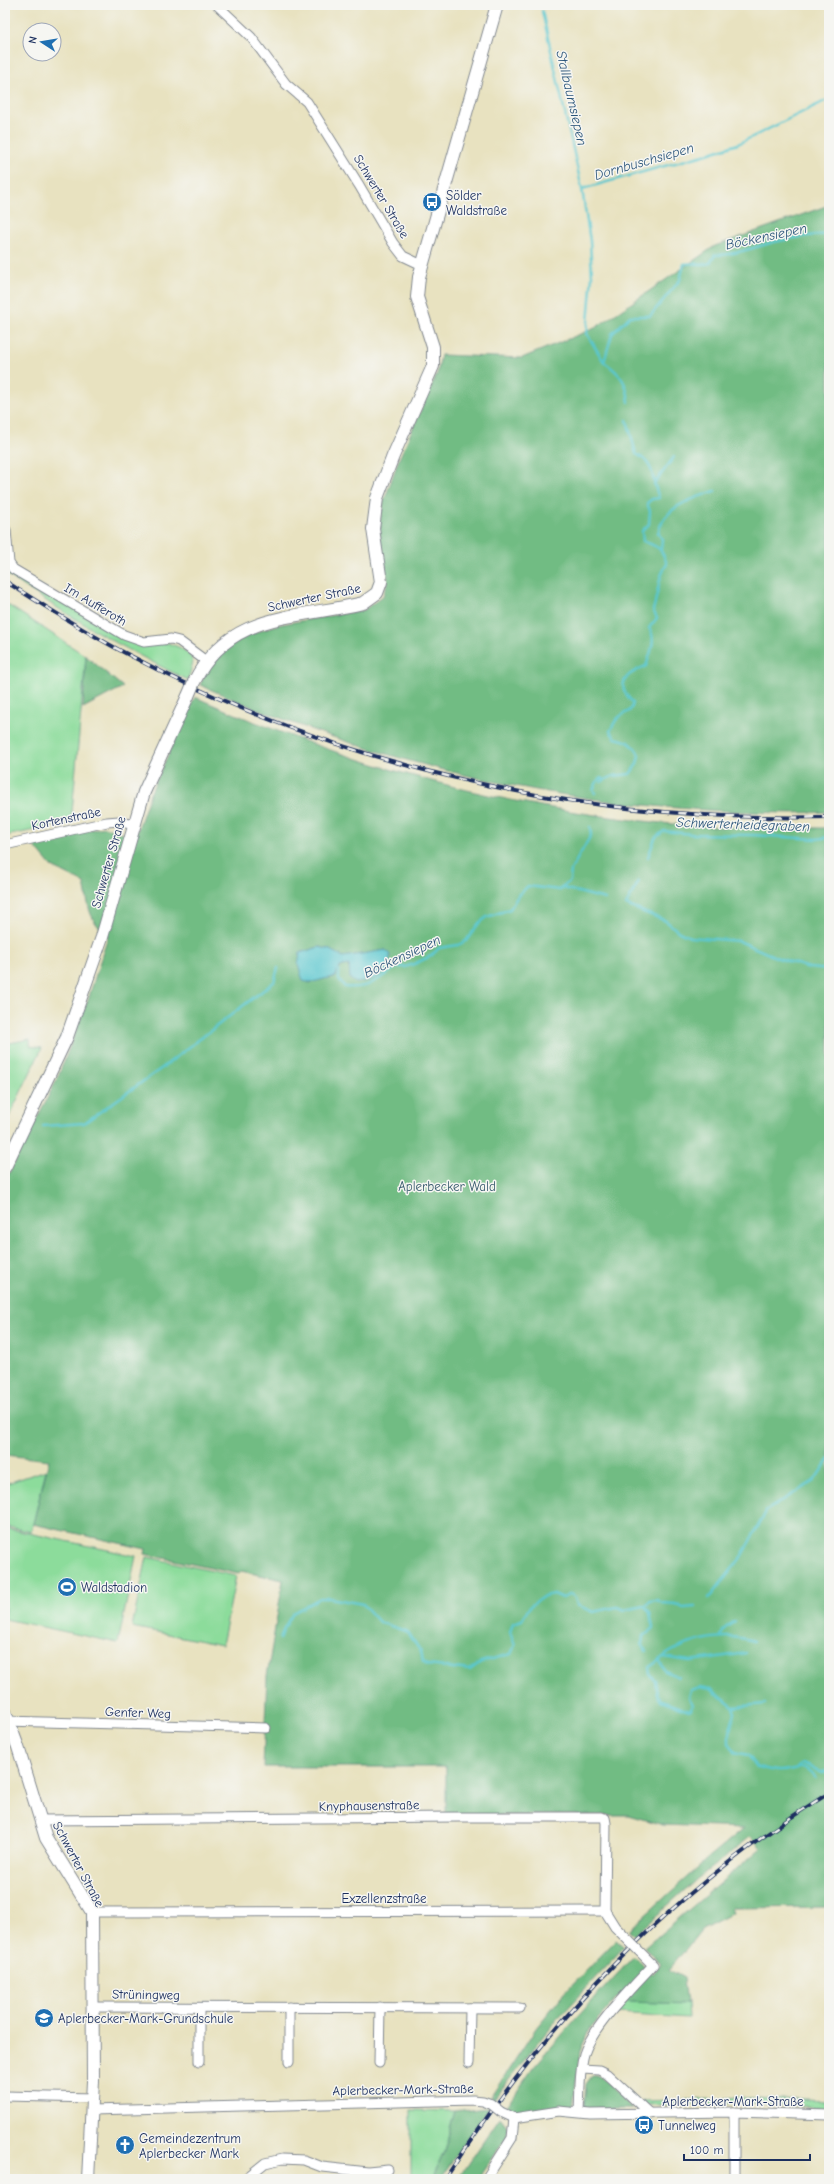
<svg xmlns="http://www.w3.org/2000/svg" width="834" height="2184" viewBox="0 0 834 2184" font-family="'Comic Neue',sans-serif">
  <rect width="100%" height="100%" fill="#f6f6f2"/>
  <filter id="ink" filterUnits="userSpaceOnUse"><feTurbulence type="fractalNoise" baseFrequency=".025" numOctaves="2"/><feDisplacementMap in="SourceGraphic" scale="8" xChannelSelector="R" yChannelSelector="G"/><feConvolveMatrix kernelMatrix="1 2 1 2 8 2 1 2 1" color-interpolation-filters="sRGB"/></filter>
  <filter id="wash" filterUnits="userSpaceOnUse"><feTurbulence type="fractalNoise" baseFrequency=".012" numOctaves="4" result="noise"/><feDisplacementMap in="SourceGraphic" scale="16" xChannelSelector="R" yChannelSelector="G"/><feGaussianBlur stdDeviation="0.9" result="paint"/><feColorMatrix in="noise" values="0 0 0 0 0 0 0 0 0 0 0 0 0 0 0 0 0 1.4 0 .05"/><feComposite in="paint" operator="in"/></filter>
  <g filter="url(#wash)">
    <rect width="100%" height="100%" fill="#e8e2c0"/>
    <g fill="#8cdc9b" stroke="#54867c">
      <path d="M5,567L132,642L168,643L181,648L190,655L193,662L188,680C124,649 63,614 5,573Z"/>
      <path d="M5,603L86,656L71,823L5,836Z"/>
      <path d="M30,1039V1046L42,1048L5,1125V1044Z"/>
      <path d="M46,1470L31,1532L5,1526V1484Z"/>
      <path d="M5,1528L136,1556L118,1643L5,1619Z"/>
      <path d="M147,1557L236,1576L222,1645L132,1627Z"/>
      <path d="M626,2001L687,2004L688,2018L617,2013Z"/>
      <path d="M752,2098L829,2101V2108L753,2103L647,2105L641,2101Z"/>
      <path d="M411,2110L455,2111L444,2152L433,2177L436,2179H411Z"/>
    </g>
    <g fill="#71bc83" stroke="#467670" fill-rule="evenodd">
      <path d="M829,205V812C784,814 738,812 692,809C520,798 358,755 200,685L210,664L238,638L277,625L364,610L383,596L388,580L380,538V520L384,501L399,459L437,374L441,355L522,358L595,328L715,246Z"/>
      <path d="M86,656L123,687L83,708Z"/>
      <path d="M195,697C343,762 500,808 662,823C717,829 773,828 829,828V1907L731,1908L733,1913L702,1929L669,1970L684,1978L687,2004L628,2002L618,1997L590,2028L580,2051L573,2106C552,2105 524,2116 505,2109L533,2068L581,2013L634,1956L653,1974L661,1963L644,1948L761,1848L750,1837L697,1879L635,1935L629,1930L708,1858L744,1828L663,1825L628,1815H446V1767H263L267,1676L283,1580L241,1571L239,1574L145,1554L146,1549L33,1524L49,1460L5,1455V1181L58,1077L89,997L108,936C88,919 89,908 84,883L52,867L30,841L104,827L135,838L150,794ZM319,947L328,949L343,957L386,950L390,955L348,968L349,965C339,966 338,968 336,977L321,979L309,983L300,953Z"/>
      <path d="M616,1940L624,1947L556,2020L493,2100L490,2098L536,2028L562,1996Z"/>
      <path d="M592,2076H600L632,2109H584L586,2084Z"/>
      <path d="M485,2107L488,2108L440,2179L433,2177L444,2152L455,2111Z"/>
      <path d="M500,2117L507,2126V2136L478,2179H458Z"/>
    </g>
    <path fill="#5ac7cf" stroke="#3a7b96" d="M319,947L328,949L343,957L386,950L390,955C391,975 373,981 356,983L350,979L349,965C339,966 337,968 336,977C324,977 313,985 303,981L298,964L300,953Z"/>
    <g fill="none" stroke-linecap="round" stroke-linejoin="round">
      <g stroke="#5ac7cf" stroke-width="2.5">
        <path d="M542,11L582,189"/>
        <path d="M604,362L587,334L592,276L590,241L582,189L704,155L738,144L829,99"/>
        <path d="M629,402C627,382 620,373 604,362L612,334L630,316H650L680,280L684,264C694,262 701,266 710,263L715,255C736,255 754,247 774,242C792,238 811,235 829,234"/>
        <path d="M654,484L674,457"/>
        <path d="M661,549L662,539L658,533C664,506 692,499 715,491"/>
        <path d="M601,782L613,776L630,774L637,764L639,755C634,744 627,740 615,738L610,731C612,727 614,723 617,719C623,712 632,714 633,703C630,699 625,694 624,690C620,676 637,670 646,666C650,655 657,638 649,628L657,618L653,610C658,595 658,576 667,564C661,547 659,547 643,541L642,531L649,524L650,511L647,503L652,499L659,498C651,478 656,464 636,454L627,420"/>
        <path d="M595,793L593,790L598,780L601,778L604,780"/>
        <path d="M648,857L655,838L664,831L691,834L753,835L817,839L829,837"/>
        <path d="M639,881L626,905L666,921L679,932L690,937L739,941L778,958L809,968L829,970"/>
        <path d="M563,888L605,899"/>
        <path d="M337,969L339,970V980L345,987C372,989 377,979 397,967H405L414,964L431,956L439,948L458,945L466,941L479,923L487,917L510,909L519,894L528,886L559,890L570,881L571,870L591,835L590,827"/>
        <path d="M43,1126L84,1123L94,1116L162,1068L274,982L278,968"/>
        <path d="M709,1598L740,1559L767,1510L814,1481L829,1459"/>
        <path d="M645,1606L650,1601L657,1600L662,1603L676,1604L683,1608L695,1607"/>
        <path d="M645,1606L650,1613L653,1628L649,1633L643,1636L642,1644L646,1651"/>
        <path d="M721,1636L724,1629L735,1621"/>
        <path d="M280,1639L284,1628L293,1613L320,1598H330L363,1604L379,1622L408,1632L421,1652L423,1661L428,1665L470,1670L481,1662L511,1654L515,1645L510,1632L513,1623L522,1620L530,1606L544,1596L554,1594L563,1598L570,1594L575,1597L577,1605L593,1612L617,1607L624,1610L645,1606"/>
        <path d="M754,1641C726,1633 698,1638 672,1651C663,1656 657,1663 649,1667L650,1675L655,1680L657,1695L661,1701L689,1711L691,1710L692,1705L689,1697L691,1690L700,1687L711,1689L733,1707L735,1713L729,1733V1744L735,1752L748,1755L757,1767C763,1768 771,1771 778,1771C795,1772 801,1760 815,1777"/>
        <path d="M663,1657L690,1661L746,1653"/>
        <path d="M659,1659L665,1671L679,1677"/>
        <path d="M733,1707L765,1704"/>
        <path d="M799,1766L803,1764L822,1772L829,1771"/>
      </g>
    </g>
  </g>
  <g filter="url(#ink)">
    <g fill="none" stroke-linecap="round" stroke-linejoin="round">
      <g stroke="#82888f" stroke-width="11">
        <g id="street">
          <path d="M217,5L251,37L286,84L307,102L359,185L393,243L403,256L422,265"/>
          <path d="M6,530L9,563L13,569L124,635L144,642L171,639L179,641L206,661"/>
          <path d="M5,845L107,822L119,821L133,825"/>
          <path d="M5,1721L266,1728"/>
          <path d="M40,1820L458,1817H601L605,1818L606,1823L605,1911"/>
          <path d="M605,1911L615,1927L629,1941"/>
          <path d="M92,1912L605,1911"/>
          <path d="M92,2007L520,2008"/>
          <path d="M199,2008V2062"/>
          <path d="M289,2062V2007"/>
          <path d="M379,2063L380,2007"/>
          <path d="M469,2063L470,2008"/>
          <path d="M582,2069L599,2070L607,2074L650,2114"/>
          <path d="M5,2096L93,2098"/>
          <path d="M92,2110L473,2100L483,2101L491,2104"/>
          <path d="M501,2112L514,2118L559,2111L590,2114L734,2112L829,2115"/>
          <path d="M579,2112C580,2094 579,2072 584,2054C593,2026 632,1988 653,1965L639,1951"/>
          <path d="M245,2179L265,2163L282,2159L304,2160L322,2167L368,2172L388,2170"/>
          <path d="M486,2179L512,2138L514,2118"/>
          <path d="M734,2179V2112"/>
        </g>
      </g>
      <g stroke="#82888f" stroke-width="14">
        <g id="secondary">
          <path d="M194,682C229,611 297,619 363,603L377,593L381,582L373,529L377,498L393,456L433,366V347L417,297L419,277L497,5"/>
          <path d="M5,1167L67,1037L102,937L144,792L188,696"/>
          <path d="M5,1712L18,1747L46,1838L92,1912L93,2081L88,2179"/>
        </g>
      </g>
      <use href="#street" stroke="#fff" stroke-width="9"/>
      <use href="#secondary" stroke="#fff" stroke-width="12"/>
      <g stroke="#1b2f5e" stroke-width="4">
        <g id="rail">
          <path d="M5,581C46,607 86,633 129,655C344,769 586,823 829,817"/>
          <path d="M445,2179C548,2020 668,1892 829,1793"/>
        </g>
      </g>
      <use href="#rail" stroke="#f6f6f2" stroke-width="2.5" stroke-dasharray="8" stroke-linecap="butt"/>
      <g stroke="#82888f" stroke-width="11" stroke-linecap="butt">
        <g id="street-bridge">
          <path d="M629,1941L639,1951"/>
          <path d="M491,2104L501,2112"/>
        </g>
      </g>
      <g stroke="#82888f" stroke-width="14" stroke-linecap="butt">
        <path id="secondary-bridge" d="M188,696L194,682"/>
      </g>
      <use href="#street-bridge" stroke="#fff" stroke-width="9"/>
      <use href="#secondary-bridge" stroke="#fff" stroke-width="12"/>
    </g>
  </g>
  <defs>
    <g id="bus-disc" transform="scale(1)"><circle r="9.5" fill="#1f6fb2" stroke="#f6f6f2"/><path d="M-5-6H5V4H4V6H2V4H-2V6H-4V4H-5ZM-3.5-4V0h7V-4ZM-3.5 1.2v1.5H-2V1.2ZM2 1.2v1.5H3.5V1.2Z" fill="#fff"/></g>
    <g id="stadium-disc" transform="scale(1)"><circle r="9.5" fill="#1f6fb2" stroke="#f6f6f2"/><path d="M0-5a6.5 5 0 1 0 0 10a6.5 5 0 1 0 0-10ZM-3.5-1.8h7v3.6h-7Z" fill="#fff"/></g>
    <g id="school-disc" transform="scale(1)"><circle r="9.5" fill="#1f6fb2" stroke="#f6f6f2"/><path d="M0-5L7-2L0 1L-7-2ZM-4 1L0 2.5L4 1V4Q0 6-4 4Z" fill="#fff"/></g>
    <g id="church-disc" transform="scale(1)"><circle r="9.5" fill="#1f6fb2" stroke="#f6f6f2"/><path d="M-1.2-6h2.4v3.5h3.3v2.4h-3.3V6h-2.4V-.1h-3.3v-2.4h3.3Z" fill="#fff"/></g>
  </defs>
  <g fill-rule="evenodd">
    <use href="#bus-disc" x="432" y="202"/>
    <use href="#stadium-disc" x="67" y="1587"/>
    <use href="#school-disc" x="44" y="2018"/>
    <use href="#bus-disc" x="644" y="2125"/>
    <use href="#church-disc" x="125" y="2145"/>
  </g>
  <g text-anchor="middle" stroke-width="3" stroke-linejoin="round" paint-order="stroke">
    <g font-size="13" fill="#1b2f5e" stroke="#f6f6f2" text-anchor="start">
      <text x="446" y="200">Sölder<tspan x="446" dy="15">Waldstraße</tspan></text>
      <text x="81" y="1592">Waldstadion</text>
      <text x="58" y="2023">Aplerbecker-Mark-Grundschule</text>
      <text x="658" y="2130">Tunnelweg</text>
      <text x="139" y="2143">Gemeindezentrum<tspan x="139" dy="15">Aplerbecker Mark</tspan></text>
    </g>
    <g font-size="13" fill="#1b2f5e" stroke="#f6f6f2">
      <text transform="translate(382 196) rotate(59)" y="5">Schwerter Straße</text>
      <text transform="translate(314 597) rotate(-12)" y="5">Schwerter Straße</text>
      <text transform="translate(96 604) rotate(31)" y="5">Im Aufferoth</text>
      <text transform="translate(66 818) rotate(-12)" y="5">Kortenstraße</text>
      <text transform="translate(108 862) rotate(-74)" y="5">Schwerter Straße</text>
      <text transform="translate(138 1712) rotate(2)" y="5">Genfer Weg</text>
      <text transform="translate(369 1805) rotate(-1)" y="5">Knyphausenstraße</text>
      <text transform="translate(79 1864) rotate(62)" y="5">Schwerter Straße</text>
      <text x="384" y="1903">Exzellenzstraße</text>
      <text transform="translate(146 1994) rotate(1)" y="5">Strüningweg</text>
      <text transform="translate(403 2089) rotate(-1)" y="5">Aplerbecker-Mark-Straße</text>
      <text x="733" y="2106">Aplerbecker-Mark-Straße</text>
    </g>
    <g font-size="13" fill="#375a6d" stroke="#f6f6f2">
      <text x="447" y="1191">Aplerbecker Wald</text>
    </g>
    <g font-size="14" font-style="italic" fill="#2b557a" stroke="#f6f6f2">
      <text transform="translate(572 98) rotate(77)" y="5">Stallbaumsiepen</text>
      <text transform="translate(644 161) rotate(-16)" y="5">Dornbuschsiepen</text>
      <text transform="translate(766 236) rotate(-12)" y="5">Böckensiepen</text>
      <text transform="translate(743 824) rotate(2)" y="5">Schwerterheidegraben</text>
      <text transform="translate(402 956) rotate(-25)" y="5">Böckensiepen</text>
    </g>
  </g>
  <rect width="834" height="2184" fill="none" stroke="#f6f6f2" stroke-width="20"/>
  <g transform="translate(42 42) rotate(282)"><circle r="19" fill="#f6f6f2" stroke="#9ea6b7"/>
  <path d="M0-3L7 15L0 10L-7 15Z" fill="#1f6fb2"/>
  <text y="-6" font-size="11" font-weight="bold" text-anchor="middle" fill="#1b2f5e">N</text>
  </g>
  <path d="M684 2154v6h126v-6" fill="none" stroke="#1b2f5e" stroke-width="2"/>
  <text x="690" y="2154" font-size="12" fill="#1b2f5e" stroke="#f6f6f2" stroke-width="3" paint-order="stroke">100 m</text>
</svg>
